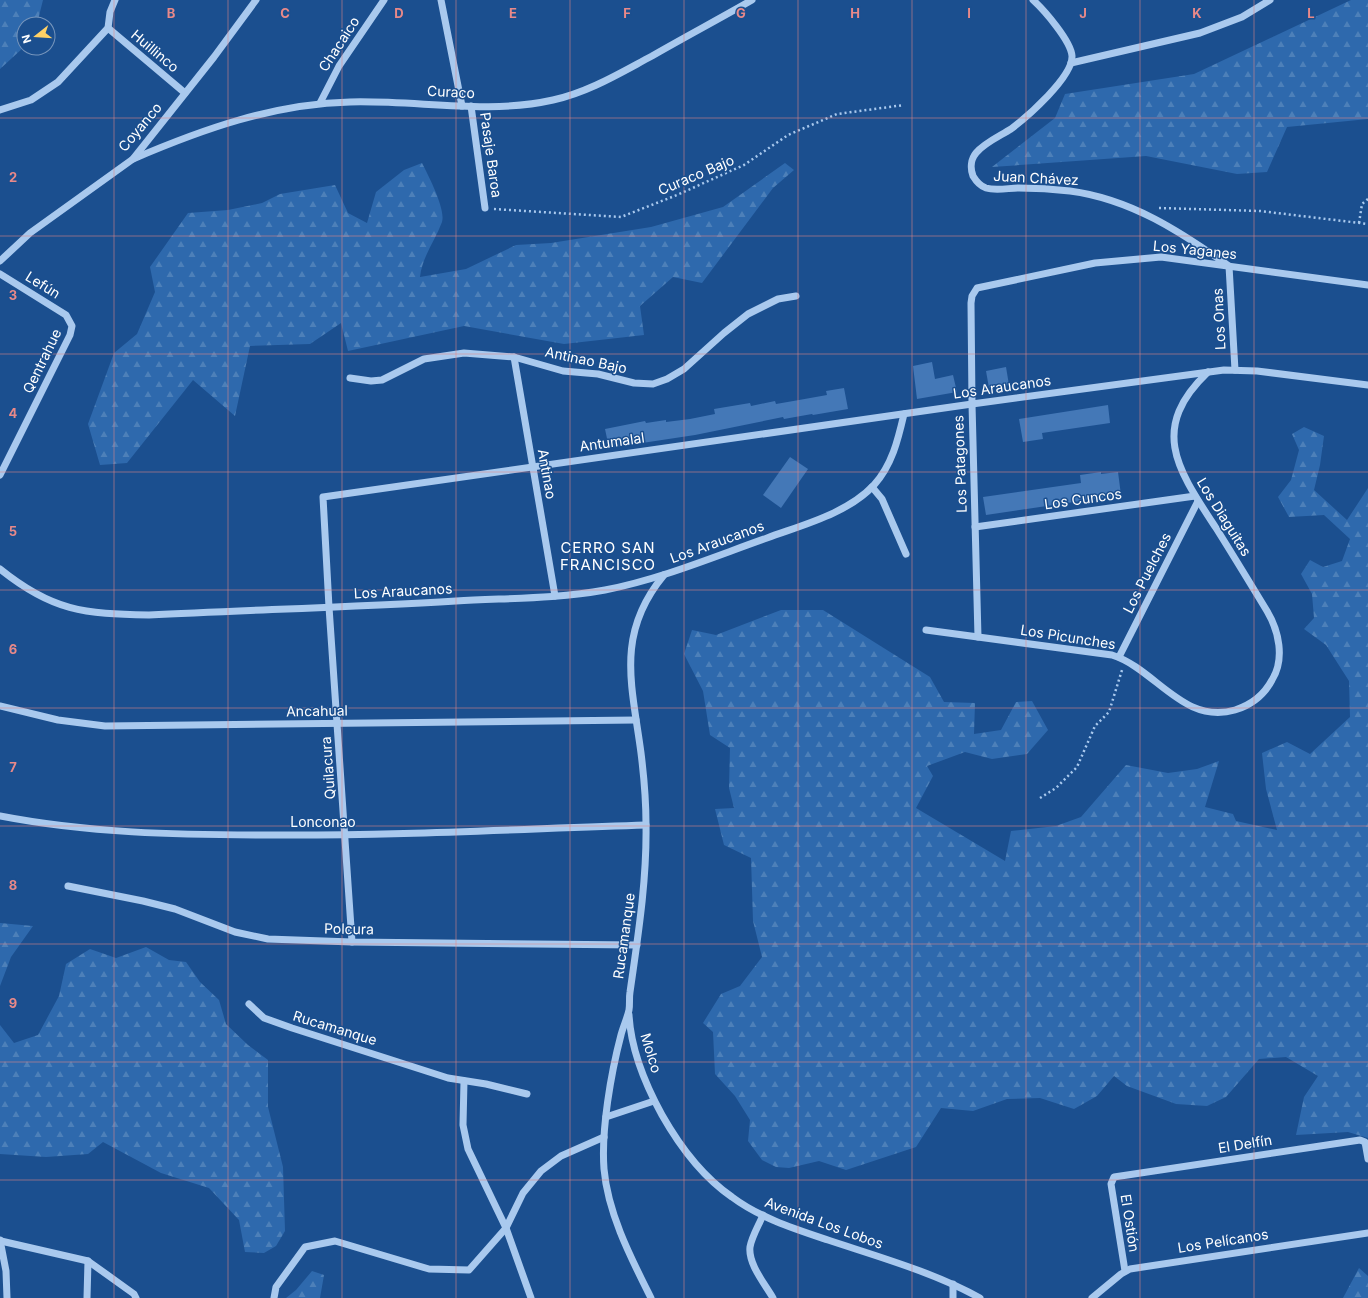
<svg xmlns="http://www.w3.org/2000/svg" width="1368" height="1298" viewBox="0 0 1368 1298" font-family="Inter,sans-serif">
  <defs>
    <pattern id="forest-firs" width="22" height="20" patternUnits="userSpaceOnUse"><rect width="22" height="20" fill="#2e69ad"/><path d="M5 1l3.5 6h-7zM16 11l3.5 6h-7z" fill="#4d80b9"/></pattern>
  </defs>
  <rect width="100%" height="100%" fill="#1b4f8f"/>
  <g fill="url(#forest-firs)">
    <path d="M0,0H43L37,24H24V47L0,69Z"/>
    <path d="M1351,0H1368V119L1287,127L1267,172L1237,174L1146,156L992,167L1055,118L1065,94L1194,74Z"/>
    <path d="M422,163C428,175 446,209 442,222C435,241 422,257 420,277L466,269L516,245L551,243L651,227L723,207L785,163L794,170L773,188L702,283L673,277L640,306L644,335L564,344L464,326L348,351L341,323L310,344L250,346L235,416L193,380L127,463L100,465L88,424L114,353L137,334L155,292L150,267L188,213L228,210L262,203L280,194L335,185L348,213L367,223L376,192L404,170Z"/>
    <path d="M1304,427L1324,436L1320,465L1314,490L1347,520L1368,488V1138L1348,1132L1296,1135L1304,1097L1318,1076L1286,1057L1259,1059L1226,1097L1207,1106L1176,1104L1127,1086L1114,1076L1097,1096L1074,1109L1040,1098L1007,1099L973,1111L941,1108L916,1147L846,1170L819,1161L789,1168L776,1167L762,1160L748,1141L750,1120L735,1096L715,1074L713,1032L703,1023L721,994L740,986L762,957L753,921L751,858L724,845L715,809L734,808L729,788L730,748L710,735L703,691L684,654L692,630L716,635L781,610H823L930,677L944,702L975,703L974,734L1001,730L1016,702L1032,701L1048,730L1027,754L992,759L965,752L927,766L933,776L916,808L1005,861L1011,831L1056,826L1081,817L1126,765L1168,773L1197,769L1219,761L1205,807L1233,814L1236,821L1277,830L1266,789L1262,753L1287,742L1310,754L1350,717L1349,681L1326,645L1304,629L1314,618L1312,594L1301,574L1310,560L1323,567L1342,561L1350,539L1324,515L1289,517L1278,497L1291,480L1299,450L1292,434Z"/>
    <path d="M0,923L33,926L11,957L0,986Z"/>
    <path d="M146,947L169,960L186,962L200,982L219,1000L226,1024L248,1045L268,1060V1107L283,1167L285,1231L276,1246L264,1253L245,1252L239,1220L209,1188L161,1173L103,1142L88,1154L46,1157L0,1154V1025L14,1043L38,1035L59,996L66,964L90,949L116,958Z"/>
    <path d="M1359,1268L1368,1276V1298H1343Z"/>
    <path d="M312,1271L324,1275L320,1298H286L296,1290Z"/>
  </g>
  <g fill="#4478b7">
    <path d="M932,362L935,379L953,375L957,392L917,399L913,366Z"/>
    <path d="M1006,367L1009,385L989,388L986,371Z"/>
    <path d="M844,388L848,409L813,415L812,414L784,419L783,417L695,435L609,448L605,429L645,421L646,423L666,420V422L690,419L715,414L714,409L750,403L751,406L775,401L776,404L799,400L827,395L826,391Z"/>
    <path d="M1108,405L1110,423L1042,433L1043,439L1023,442L1019,419Z"/>
    <path d="M790,457L808,469L781,508L763,495Z"/>
    <path d="M1101,472V474L1118,472L1121,495L986,515L983,497L1081,483L1080,475Z"/>
  </g>
  <g fill="none" stroke-linecap="round" stroke-linejoin="round">
    <g stroke="#a9c9ee" stroke-width="2.5" stroke-dasharray="2 3" stroke-linecap="butt">
      <path d="M1159,208L1260,211L1368,224"/>
      <path d="M494,209L621,217L677,195L744,165L788,135L837,114L904,105"/>
      <path d="M1359,223L1362,204L1368,199"/>
      <path d="M1040,798L1056,788L1077,767L1095,726L1109,712L1122,670"/>
    </g>
    <g stroke="#a9c9ee" stroke-width="7">
      <path d="M441,0L462,106"/>
      <path d="M1033,0C1044,10 1071,41 1072,56C1073,77 1027,117 1011,129C1000,136 984,143 976,153C971,159 970,168 973,176C976,181 980,186 986,188C996,191 1009,188 1019,188C1036,188 1053,189 1070,191C1131,199 1181,232 1229,266L1235,370"/>
      <path d="M108,28L185,93"/>
      <path d="M1071,63L1200,33L1242,17L1270,0"/>
      <path d="M320,103L339,66L384,0"/>
      <path d="M471,106L485,208"/>
      <path d="M0,110L31,100L58,82L108,28L110,12L115,0"/>
      <path d="M133,159C203,129 273,104 350,102C418,100 486,115 553,100C589,92 620,73 652,56C685,37 719,19 752,0"/>
      <path d="M0,261L30,233L133,159L214,57L256,0"/>
      <path d="M0,274L66,315L72,326L70,335L0,475"/>
      <path d="M514,357L555,596"/>
      <path d="M350,378L371,381L382,380L424,359L464,353L514,357L563,371L598,374L634,383L653,384L667,379L684,369L724,333L748,314L778,299L796,296"/>
      <path d="M872,487L882,499L906,554"/>
      <path d="M975,527L1195,496"/>
      <path d="M0,569C52,611 84,614 149,615C251,610 354,607 456,601C505,598 556,599 605,590C661,579 713,557 767,538C802,525 847,514 874,485C892,465 898,440 904,414"/>
      <path d="M926,630L1112,655C1156,669 1183,725 1235,710C1251,705 1264,695 1272,680C1285,659 1279,631 1267,611C1250,583 1233,555 1216,528C1178,470 1148,429 1208,372"/>
      <path d="M978,637L972,404L971,303L972,296L977,288L1095,263L1161,257L1368,285"/>
      <path d="M1119,657L1198,501"/>
      <path d="M0,706L58,720L105,726L636,720"/>
      <path d="M0,816C88,833 176,835 266,835C393,836 519,829 646,825"/>
      <path d="M68,886L143,901L175,909L235,932L268,939L352,942L637,945"/>
      <path d="M352,942L329,607L323,497L972,404L1224,370L1257,371L1368,385"/>
      <path d="M249,1004L264,1018L292,1028L448,1078L486,1084L527,1094"/>
      <path d="M629,1015C631,1051 645,1084 662,1115C679,1145 703,1177 732,1197C760,1218 795,1229 828,1240C879,1257 933,1272 980,1298"/>
      <path d="M464,1081L463,1125L468,1149L506,1228L531,1298"/>
      <path d="M606,1117L654,1101"/>
      <path d="M763,1215C759,1225 752,1236 750,1247C748,1264 765,1284 773,1298"/>
      <path d="M0,1240L6,1271L7,1298"/>
      <path d="M1,1241L88,1261L134,1294L136,1298"/>
      <path d="M1125,1271L1111,1184L1114,1177L1360,1140L1365,1142L1368,1159"/>
      <path d="M953,1284V1298"/>
      <path d="M87,1298L88,1261"/>
      <path d="M274,1298L276,1287L305,1247L335,1241L429,1269L469,1270L506,1228L523,1193L541,1171L561,1156L604,1137"/>
      <path d="M651,1298C631,1258 608,1214 604,1169C601,1130 611,1073 621,1035C623,1027 627,1019 629,1010C630,1004 629,998 630,992C638,936 647,880 646,824C646,801 644,777 641,753C632,685 615,634 664,575"/>
      <path d="M1092,1298L1121,1274L1130,1269L1368,1233"/>
    </g>
  </g>
  <path fill="none" stroke="#e88989" stroke-width="1" stroke-opacity="0.55" d="M114,0V1298M228,0V1298M342,0V1298M456,0V1298M570,0V1298M684,0V1298M798,0V1298M912,0V1298M1026,0V1298M1140,0V1298M1254,0V1298M0,118H1368M0,236H1368M0,354H1368M0,472H1368M0,590H1368M0,708H1368M0,826H1368M0,944H1368M0,1062H1368M0,1180H1368"/>
  <g text-anchor="middle" stroke-width="3" stroke-linejoin="round" paint-order="stroke">
    <g font-size="14" fill="#fff" stroke="#1b4f8f">
      <text transform="translate(339 44) rotate(-57)" y="5">Chacaico</text>
      <text transform="translate(155 51) rotate(40)" y="5">Huillinco</text>
      <text transform="translate(451 92) rotate(3)" y="5">Curaco</text>
      <text transform="translate(140 127) rotate(-50)" y="5">Coyanco</text>
      <text transform="translate(491 155) rotate(82)" y="5">Pasaje Baroa</text>
      <text transform="translate(696 175) rotate(-23)" y="5">Curaco Bajo</text>
      <text transform="translate(1036 178) rotate(3)" y="5">Juan Chávez</text>
      <text transform="translate(1195 250) rotate(6)" y="5">Los Yaganes</text>
      <text transform="translate(43 285) rotate(32)" y="5">Lefún</text>
      <text transform="translate(1219 319) rotate(-93)" y="5">Los Onas</text>
      <text transform="translate(586 360) rotate(12)" y="5">Antinao Bajo</text>
      <text transform="translate(42 361) rotate(-64)" y="5">Qentrahue</text>
      <text transform="translate(1002 387) rotate(-8)" y="5">Los Araucanos</text>
      <text transform="translate(612 442) rotate(-8)" y="5">Antumalal</text>
      <text transform="translate(960 464) rotate(-92)" y="5">Los Patagones</text>
      <text transform="translate(547 474) rotate(80)" y="5">Antinao</text>
      <text transform="translate(1083 499) rotate(-8)" y="5">Los Cuncos</text>
      <text transform="translate(1224 517) rotate(58)" y="5">Los Diaguitas</text>
      <text transform="translate(717 542) rotate(-20)" y="5">Los Araucanos</text>
      <text transform="translate(1147 573) rotate(-63)" y="5">Los Puelches</text>
      <text transform="translate(403 591) rotate(-3)" y="5">Los Araucanos</text>
      <text transform="translate(1068 637) rotate(9)" y="5">Los Picunches</text>
      <text transform="translate(317 711) rotate(-1)" y="5">Ancahual</text>
      <text transform="translate(328 768) rotate(-94)" y="5">Quilacura</text>
      <text x="323" y="827">Lonconao</text>
      <text transform="translate(349 929) rotate(1)" y="5">Polcura</text>
      <text transform="translate(624 936) rotate(-82)" y="5">Rucamanque</text>
      <text transform="translate(335 1028) rotate(17)" y="5">Rucamanque</text>
      <text transform="translate(651 1053) rotate(73)" y="5">Molco</text>
      <text transform="translate(1245 1144) rotate(-9)" y="5">El Delfín</text>
      <text transform="translate(824 1223) rotate(20)" y="5">Avenida Los Lobos</text>
      <text transform="translate(1130 1223) rotate(81)" y="5">El Ostión</text>
      <text transform="translate(1223 1241) rotate(-9)" y="5">Los Pelícanos</text>
    </g>
    <g font-size="15" letter-spacing="1" fill="#fff" stroke="#1b4f8f">
      <text x="608" y="553">CERRO SAN<tspan x="608" dy="17">FRANCISCO</tspan></text>
    </g>
  </g>
  <g font-size="13" text-anchor="middle" font-weight="bold" fill="#e88989" stroke="#1b4f8f" stroke-width="3" stroke-linejoin="round" paint-order="stroke">
    <text x="171" y="18">B</text>
    <text x="285" y="18">C</text>
    <text x="399" y="18">D</text>
    <text x="513" y="18">E</text>
    <text x="627" y="18">F</text>
    <text x="741" y="18">G</text>
    <text x="855" y="18">H</text>
    <text x="969" y="18">I</text>
    <text x="1083" y="18">J</text>
    <text x="1197" y="18">K</text>
    <text x="1311" y="18">L</text>
    <text x="13" y="182">2</text>
    <text x="13" y="300">3</text>
    <text x="13" y="418">4</text>
    <text x="13" y="536">5</text>
    <text x="13" y="654">6</text>
    <text x="13" y="772">7</text>
    <text x="13" y="890">8</text>
    <text x="13" y="1008">9</text>
  </g>
  <g transform="translate(36 36) rotate(253)"><circle r="19" fill="#1b4f8f" stroke="#7695bc"/>
  <path d="M0-3L7 15L0 10L-7 15Z" fill="#ffd166"/>
  <text y="-6" font-size="11" font-weight="bold" text-anchor="middle" fill="#ffffff">N</text>
  </g>
</svg>
